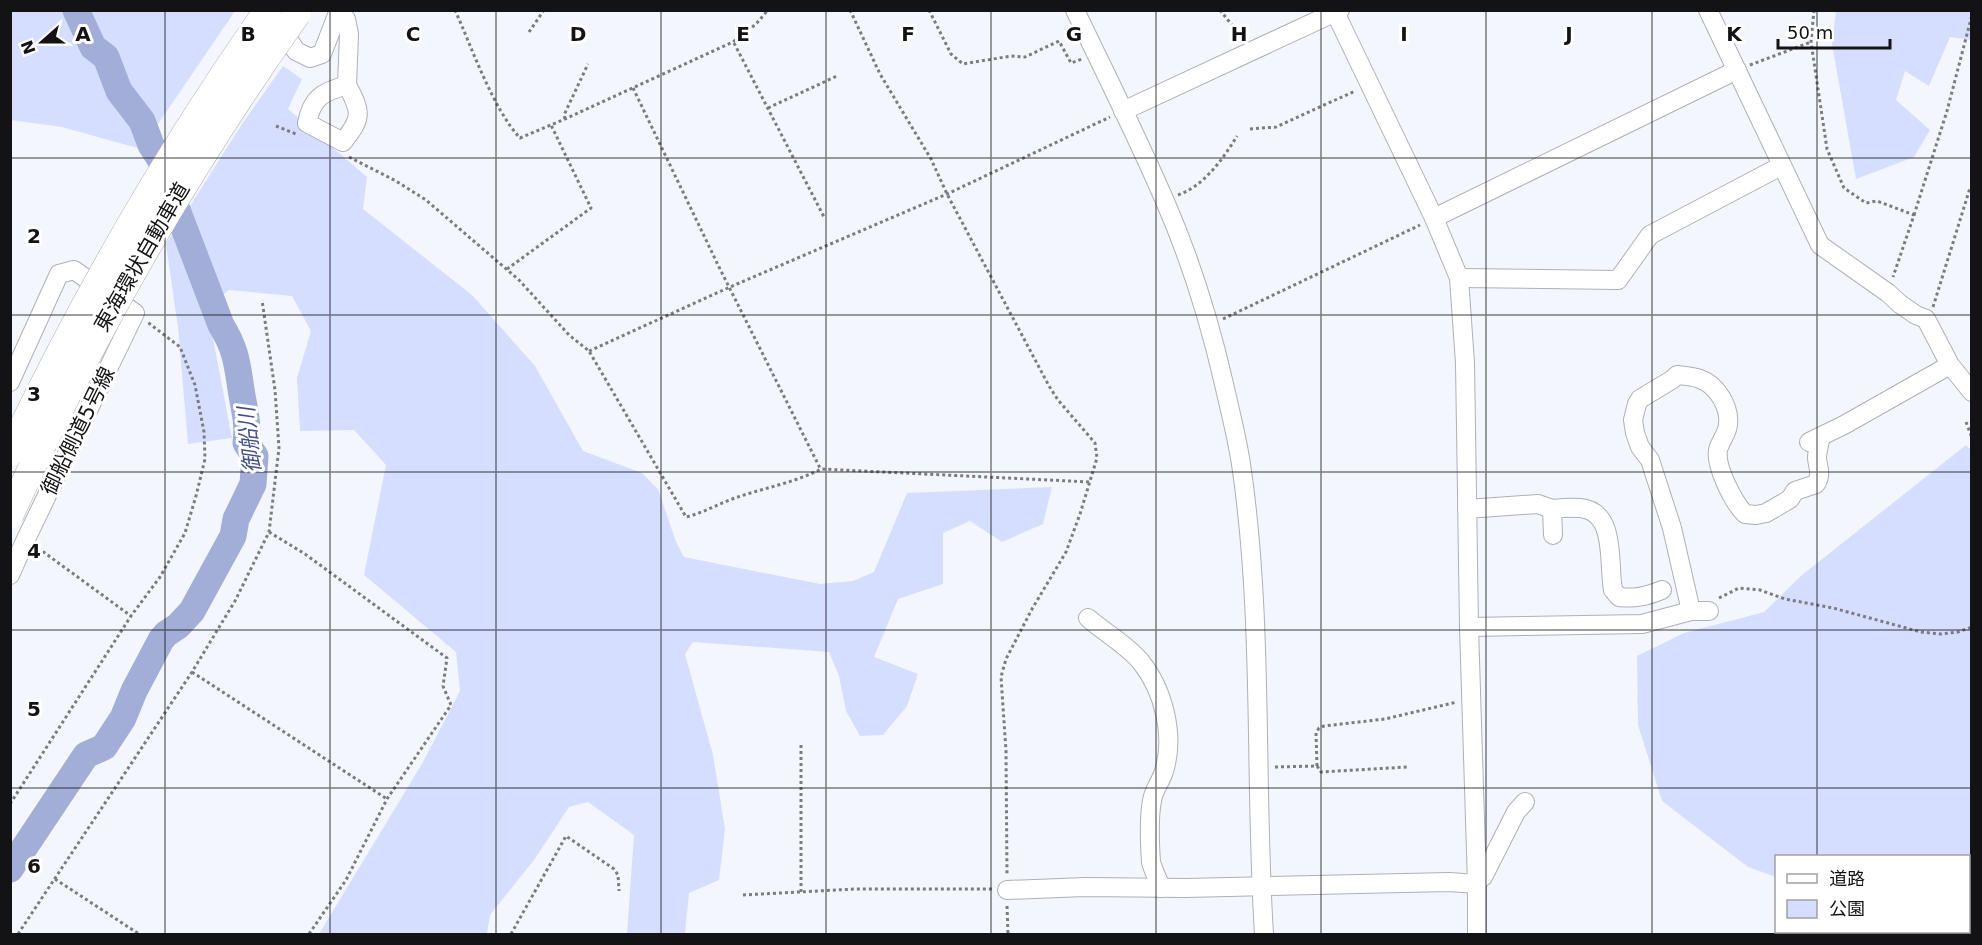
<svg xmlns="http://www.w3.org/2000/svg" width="1982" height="945" viewBox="0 0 1982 945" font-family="'DejaVu Sans','Noto Sans JP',sans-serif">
  <rect width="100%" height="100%" fill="#f4f6fe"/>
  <g fill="#d5deff">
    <path d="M11,10H235V11L141,149L62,127L11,120Z"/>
    <path d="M1836,11H1971V40L1950,37L1929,86L1905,71L1896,100L1930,130L1914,157L1856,179L1832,44Z"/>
    <path d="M283,66L302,79L288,109L367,177L363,209L472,295L535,366L583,451L642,473L658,489L676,542L684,557L820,584L853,581L874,572L907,493L1052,487L1043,524L1002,542L970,521L943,533V584L898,599L874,657L918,674L907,706L883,735L860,736L846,711L839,676L829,652L693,642L685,654L713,755L725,829L719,880L689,893L685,934H627L634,835L588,802L569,807L534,860L490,915L487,934H319L423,762L460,691L456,652L364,575L386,465L354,430L300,431L297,378L311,331L292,296L229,290L207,307L232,438L188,444L178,328L166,244L242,124Z"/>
    <path d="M1966,445L1972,451L1971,934H1854L1852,932H1968V856H1776V877L1748,867L1662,801L1638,725L1637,656L1684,633L1764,612L1802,575Z"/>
  </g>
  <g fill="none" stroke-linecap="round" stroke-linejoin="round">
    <path stroke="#a2aed7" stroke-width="27" d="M10,869L86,755L104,747L123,718L134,691L161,640L166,634L178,626L192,611L233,536L236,519L253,484L255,456L246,443C248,426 246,417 243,401C237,369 239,354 221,325L176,207L173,184L167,170L151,145L142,121L119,91L106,57L93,47L76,10"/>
    <g stroke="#aeb0b7" stroke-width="20">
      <g id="minor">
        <path d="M1075,10C1106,75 1139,140 1167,206C1192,264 1210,323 1224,384C1230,411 1237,437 1241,464C1264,620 1254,778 1264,934"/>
        <path d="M1334,10L1434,218L1459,278L1465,363L1469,627L1477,884V934"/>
        <path d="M1708,10L1820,245L1888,293L1900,304L1916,315L1926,319L1950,365L1972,392"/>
        <path d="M338,13L346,19L349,34L347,85C323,92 312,97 307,123L343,142C362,118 362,113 347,85"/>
        <path d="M279,25L296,51L310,58L322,54L339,10"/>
        <path d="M1123,111L1340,10"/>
        <path d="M1434,218L1737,70"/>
        <path d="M1459,278L1618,280L1650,235L1781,166"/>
        <path d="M10,382L59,274L74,270L135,313L26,539L10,575"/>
        <path d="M1809,442L1844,425L1950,365"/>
        <path d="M1467,509L1538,504L1552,509L1553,535"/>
        <path d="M1552,509C1561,508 1571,507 1580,508C1617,511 1608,564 1613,590L1619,597C1635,599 1647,596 1662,590"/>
        <path d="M1691,611L1672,528L1650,460L1640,447L1635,433L1633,420L1637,404L1640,399L1673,379L1677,375C1685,376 1693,376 1700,379C1717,385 1730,407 1728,424C1728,433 1720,441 1718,450C1715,467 1734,503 1745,514L1756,515L1766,513L1790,499L1795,491L1816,484C1822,473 1818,469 1817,458C1817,452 1820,444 1820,437"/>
        <path d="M1088,618C1105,633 1126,644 1141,662C1164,691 1175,736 1164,771C1161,782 1153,790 1152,801C1149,816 1150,847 1151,862C1153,870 1158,879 1161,888"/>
        <path d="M1469,627L1642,624L1691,611H1709"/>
        <path d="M1477,880L1483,877L1516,812L1525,802"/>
        <path d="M1007,890L1085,887L1185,888L1449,882L1477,884"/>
      </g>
    </g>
    <g stroke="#7b7c81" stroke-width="3" stroke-dasharray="3 3" stroke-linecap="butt">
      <path d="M455,10C472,48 493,109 520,138L565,119L733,42L756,24L768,10"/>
      <path d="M850,10L880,74L931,159L947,194L1049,386L1058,400L1095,443L1097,458L1080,514L1066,552L1032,609L1006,659L1001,677L1006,751L1007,876"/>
      <path d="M929,10L951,54L963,64L1011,56L1025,57L1059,41L1071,63L1082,59"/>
      <path d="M1220,10L1243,39"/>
      <path d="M1814,10L1811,42L1827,149L1844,188L1866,203L1877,201L1914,215L1893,277"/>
      <path d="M529,32L544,10"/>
      <path d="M734,43L824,217"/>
      <path d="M1750,65L1811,42"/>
      <path d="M633,88L719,267L820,468"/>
      <path d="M768,108L837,76"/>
      <path d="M565,119L564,115L588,64"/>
      <path d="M276,126L296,134"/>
      <path d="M1250,129L1276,127L1355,91"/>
      <path d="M349,157L396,181L426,200L519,280L569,335L589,351L686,517C703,513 718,504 735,498C763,488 794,483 821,469L1090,482"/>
      <path d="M1178,195C1204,186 1223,159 1237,136"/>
      <path d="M1914,215L1947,111L1972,15"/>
      <path d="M507,269L591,208L551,125"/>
      <path d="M1933,307L1970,188"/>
      <path d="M1223,319L1420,225"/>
      <path d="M589,351L730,287L947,194L1110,117"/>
      <path d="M1966,422L1972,438"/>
      <path d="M269,532L305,554L447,658L443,686L451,705L387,799L346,880L309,934"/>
      <path d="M38,548L131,616"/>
      <path d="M1719,598L1739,588L1760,590L1785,599L1833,608L1921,632L1941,634L1958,632L1972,627"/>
      <path d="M192,672L387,799"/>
      <path d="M1317,766L1321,772L1407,767"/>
      <path d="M1275,767L1317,766L1316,733L1319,728L1324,726L1385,719L1457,702"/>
      <path d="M10,804L131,616L160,577L185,533L196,496L205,459L204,432L195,385L180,347L146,321"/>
      <path d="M55,879L139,934"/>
      <path d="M801,892V744"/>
      <path d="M743,895L855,889H993"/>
      <path d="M1007,906L1008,934"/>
      <path d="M18,934L192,672L235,601L269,532L279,448L275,390L262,300"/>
      <path d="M511,934L566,836L614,869L618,875L619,891"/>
    </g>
    <use href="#minor" stroke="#fff" stroke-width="18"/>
    <g stroke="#aeb0b7" stroke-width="28" stroke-linecap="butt">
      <g id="highway-bridge">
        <path d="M10,453C84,298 169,150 268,10"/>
        <path d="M10,515C89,338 185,172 297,14"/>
      </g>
    </g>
    <use href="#highway-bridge" stroke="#fff" stroke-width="27"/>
  </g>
  <path fill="none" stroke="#131316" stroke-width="1.5" stroke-opacity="0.55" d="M165,10V934M330,10V934M496,10V934M661,10V934M826,10V934M991,10V934M1156,10V934M1321,10V934M1486,10V934M1652,10V934M1817,10V856M10,158H1972M10,315H1972M10,472H1972M10,630H1972M10,788H1972M1817,932V934"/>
  <g text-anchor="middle" stroke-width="6" stroke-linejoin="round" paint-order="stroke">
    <g font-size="21" fill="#131316" stroke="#fff">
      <text transform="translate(142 257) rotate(-60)" y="7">東海環状自動車道</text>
      <text transform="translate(78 431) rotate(-64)" y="7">御船側道5号線</text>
    </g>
    <g font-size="22" font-style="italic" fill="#445087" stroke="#fff">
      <text transform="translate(249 440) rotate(-96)" y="8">御船川</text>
    </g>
  </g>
  <g font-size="20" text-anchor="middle" font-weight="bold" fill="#131316" stroke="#fff" stroke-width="6" stroke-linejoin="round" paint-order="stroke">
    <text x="83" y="41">A</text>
    <text x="248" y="41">B</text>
    <text x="413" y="41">C</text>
    <text x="578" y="41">D</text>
    <text x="743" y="41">E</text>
    <text x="908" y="41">F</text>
    <text x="1074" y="41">G</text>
    <text x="1239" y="41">H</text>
    <text x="1404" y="41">I</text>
    <text x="1569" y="41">J</text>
    <text x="1734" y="41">K</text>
    <text x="34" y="243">2</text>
    <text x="34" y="401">3</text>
    <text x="34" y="558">4</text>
    <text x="34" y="716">5</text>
    <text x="34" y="873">6</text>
  </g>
  <rect width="1982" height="945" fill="none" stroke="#131316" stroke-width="24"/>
  <rect x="1775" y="855" width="195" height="78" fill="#ffffff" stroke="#a1a1a2" stroke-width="1.5"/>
  <rect x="1787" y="874" width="30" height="9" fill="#ffffff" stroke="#a1a1a2" stroke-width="1.5"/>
  <text x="1829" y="885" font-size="18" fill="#131316">道路</text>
  <rect x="1787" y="900" width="30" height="18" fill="#d5deff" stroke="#a1a1a2" stroke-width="1.5"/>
  <text x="1829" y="915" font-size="18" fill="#131316">公園</text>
  <g transform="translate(42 42) rotate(249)" stroke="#ffffff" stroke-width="4.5" paint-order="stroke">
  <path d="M0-4.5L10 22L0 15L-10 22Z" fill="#131316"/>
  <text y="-9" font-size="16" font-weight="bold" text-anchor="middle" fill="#131316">N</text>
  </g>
  <path d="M1778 39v9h112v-9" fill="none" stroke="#131316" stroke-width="3"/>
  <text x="1787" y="39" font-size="18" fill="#131316" stroke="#ffffff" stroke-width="4.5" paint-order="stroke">50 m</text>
</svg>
